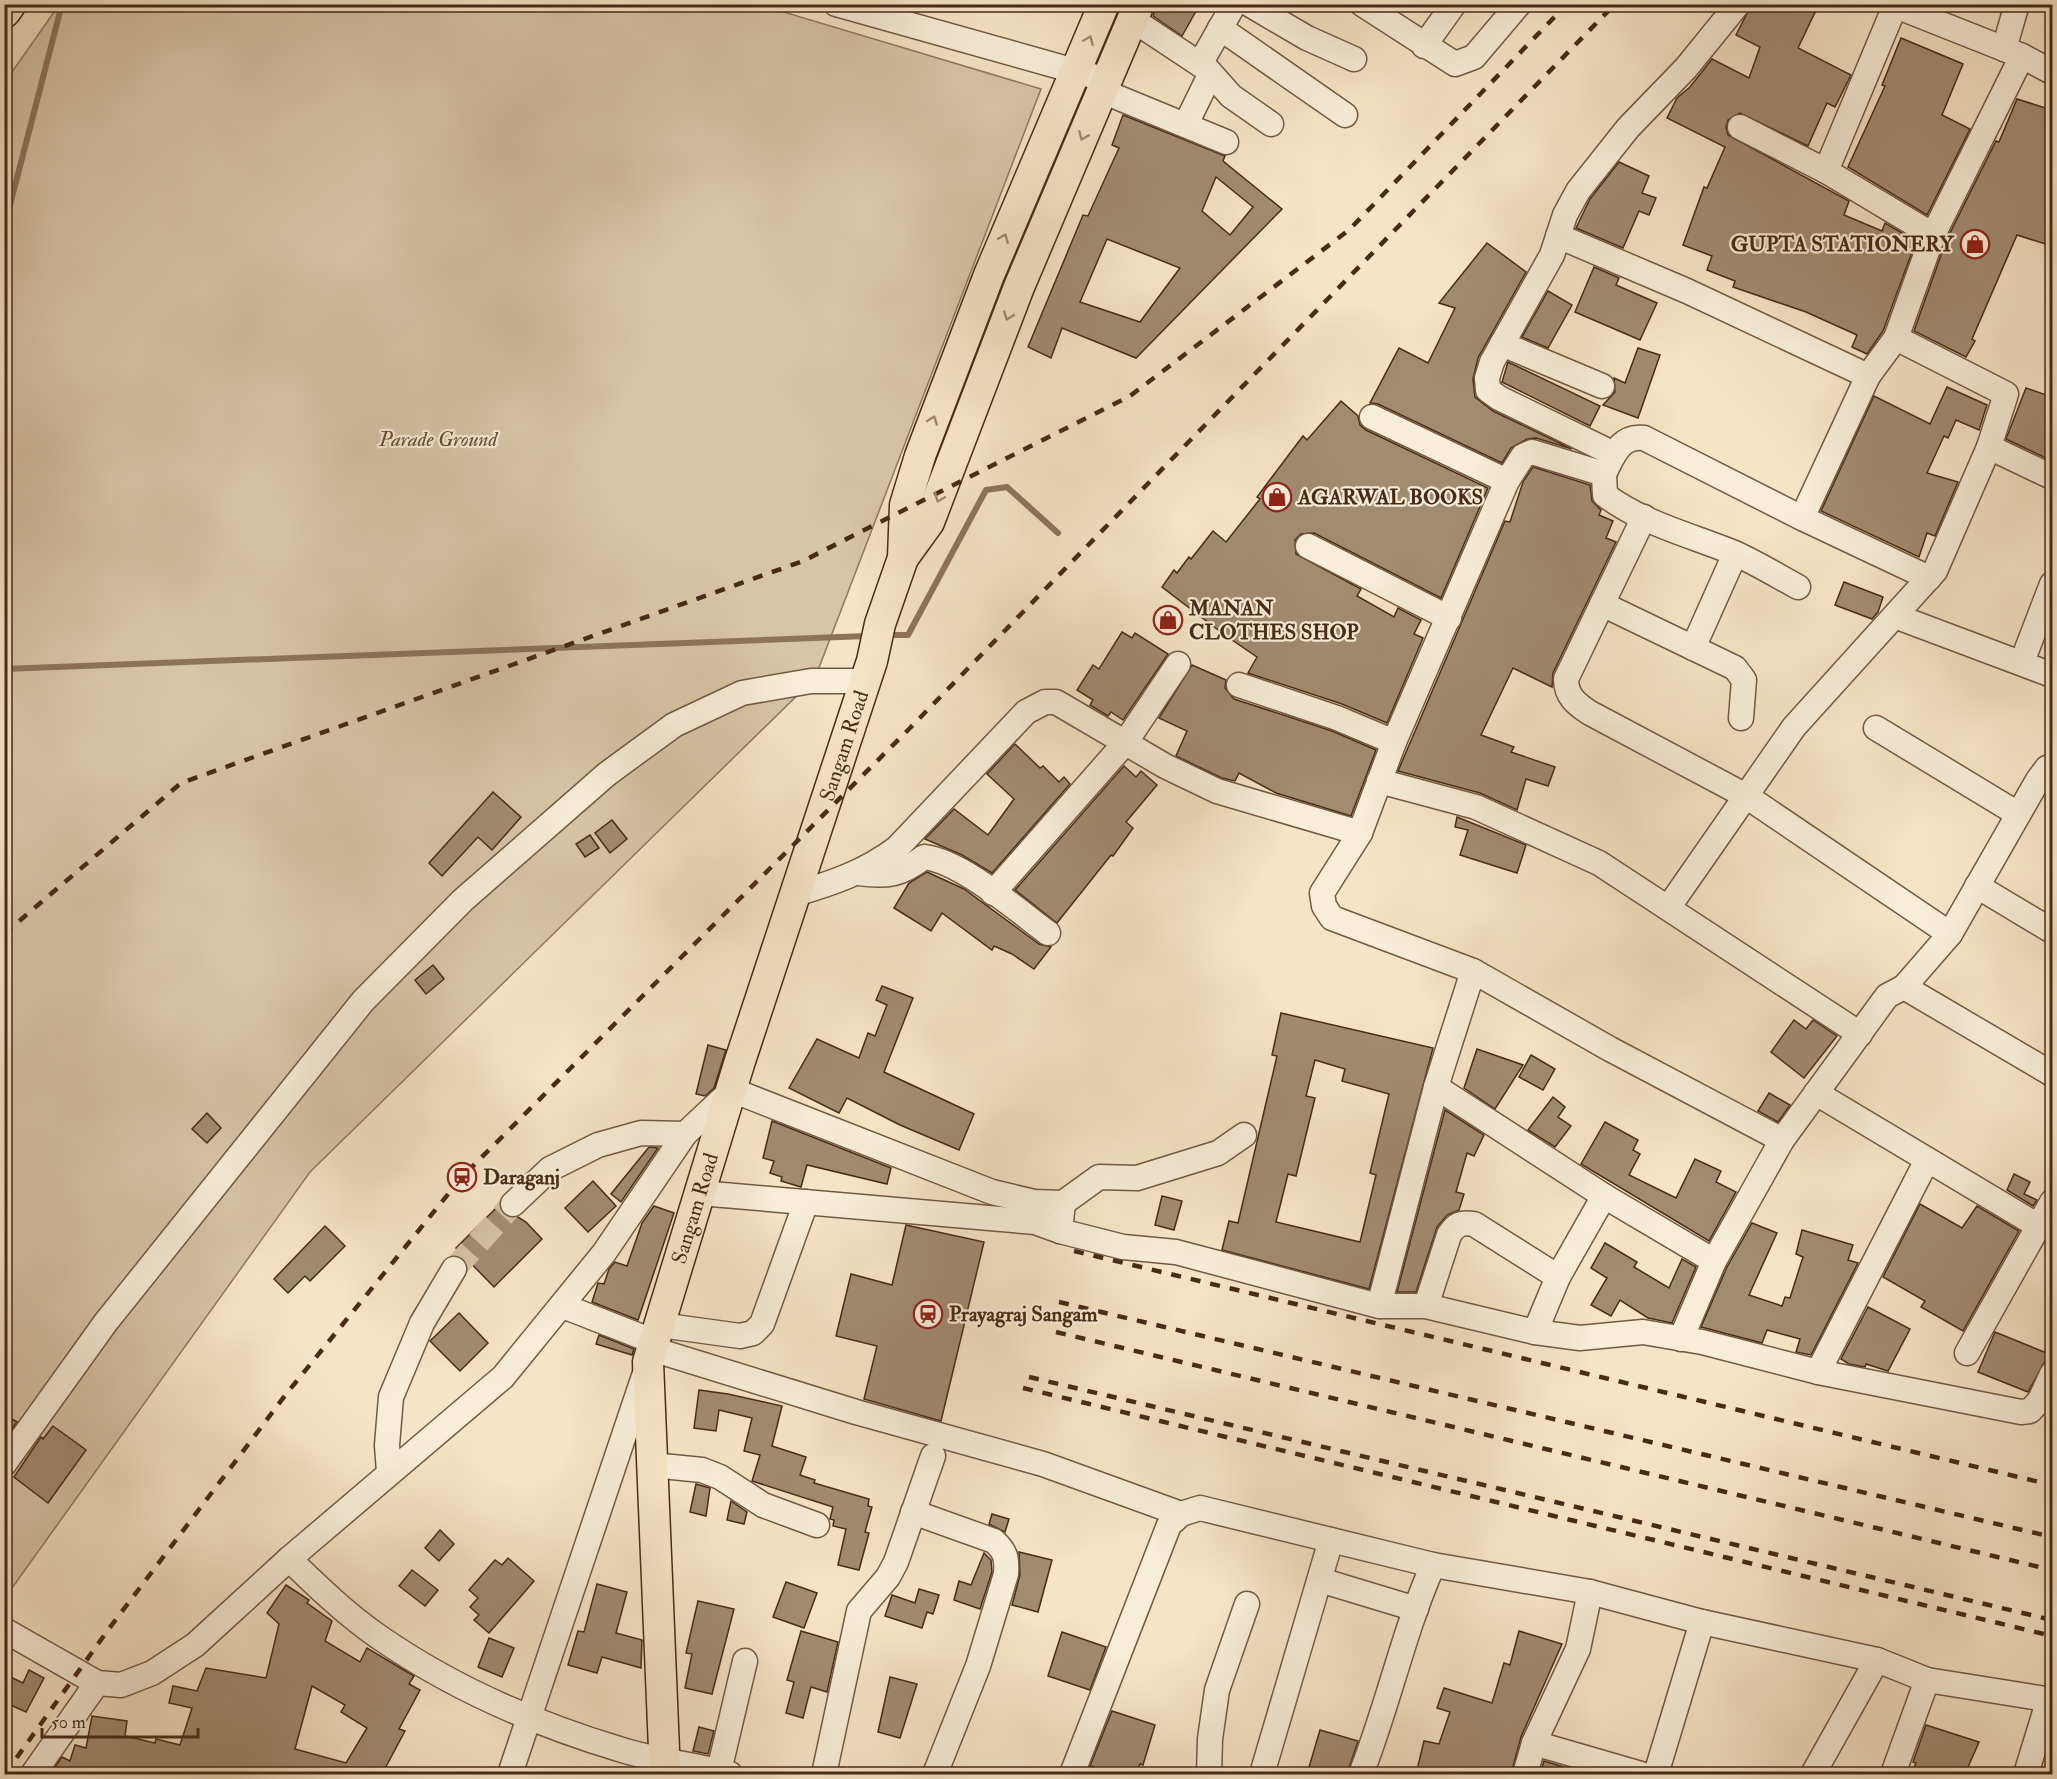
<svg xmlns="http://www.w3.org/2000/svg" width="2057" height="1779" viewBox="0 0 2057 1779" font-family="'IM FELL Double Pica',serif">
  <rect width="100%" height="100%" fill="#f5e4c5"/>
  <filter id="stains"><feTurbulence type="fractalNoise" baseFrequency=".00333" numOctaves="4"/><feColorMatrix values="0 0 0 0 .2 0 0 0 0 .09 0 0 0 0 .02 0 0 0 .5 -.17"/></filter>
  <radialGradient id="worn" r=".72"><stop offset=".6" stop-color="#630" stop-opacity="0"/><stop offset="1" stop-color="#630" stop-opacity=".3"/></radialGradient>
  <path fill="#d7c5a7" stroke="#8f785f" stroke-width="1.5" d="M757,4L1041,89L815,678L310,1172L7,1595L5,1593V82L59,5Z"/>
  <g fill="none" stroke-linecap="round" stroke-linejoin="round">
    <g stroke="#8c745c" stroke-width="6">
      <path d="M4,228L62,4"/>
      <path d="M887,635H908L986,490L1007,487L1058,533"/>
      <path d="M4,669L867,636"/>
    </g>
  </g>
  <g fill="#a18b71" stroke="#472b17" stroke-width="1.5" fill-rule="evenodd">
    <path d="M1157,4H1200L1182,36L1153,16Z"/>
    <path d="M1752,4H1819L1798,48L1851,75L1835,107L1827,103L1808,146L1740,113L1728,120L1726,127L1728,135L1849,201L1844,215L1882,231L1885,223L1916,241L1883,331L1867,354L1852,347L1857,335L1806,312L1733,287L1735,281L1707,270L1712,256L1683,245L1704,187L1707,188L1725,147L1667,118L1677,98L1690,87L1712,59L1749,78L1760,47L1736,35Z"/>
    <path d="M1901,38L1963,64L1942,115L1970,129L1927,215L1848,167L1885,86L1882,85Z"/>
    <path d="M2017,99L2052,110V246L2017,235L1972,339L1975,341L1966,357L1914,331L1946,241L1996,141L1999,142Z"/>
    <path d="M1123,115L1225,156L1223,161L1282,209L1136,358L1062,328L1051,358L1028,347L1083,215L1088,216L1119,148L1112,145ZM1216,177L1253,207L1230,235L1202,211ZM1107,239L1180,268L1140,322L1080,302Z"/>
    <path d="M1619,162L1649,176L1642,193L1656,198L1649,215L1639,211L1623,248L1576,228L1590,199Z"/>
    <path d="M1487,243L1526,272L1478,358L1473,379L1475,397L1493,411L1572,449L1536,438L1527,439L1511,448L1502,463L1378,404L1370,403L1399,348L1428,363L1455,308L1439,303Z"/>
    <path d="M1594,267L1619,278L1616,285L1657,303L1640,340L1575,312Z"/>
    <path d="M1548,291L1572,305L1548,348L1522,337Z"/>
    <path d="M1638,348L1660,355L1638,418L1603,405L1615,392L1614,378L1625,383Z"/>
    <path d="M1508,362L1600,406L1590,426L1502,382Z"/>
    <path d="M1947,387L1987,405L1979,430L1956,420L1948,438L1944,436L1927,473L1958,482L1935,536L1927,533L1919,557L1821,511L1874,396L1930,424Z"/>
    <path d="M2026,388L2052,397V461L2006,439Z"/>
    <path d="M1341,401L1358,416L1360,425L1366,430L1488,488L1441,598L1314,533L1301,534L1295,540L1296,554L1361,589L1357,596L1394,617L1398,608L1421,620L1414,634L1423,638L1387,723L1342,704L1248,673L1257,657L1226,636L1162,587L1174,570L1177,573L1189,557L1191,559L1213,531L1226,542L1260,499L1257,497L1303,436L1307,440Z"/>
    <path d="M1533,467L1590,485L1592,501L1601,510L1599,515L1613,521L1606,538L1616,542L1553,673L1552,687L1513,668L1481,735L1514,747L1511,752L1555,767L1548,786L1526,779L1517,810L1480,793L1398,771L1505,521L1510,522L1523,482Z"/>
    <path d="M1844,582L1883,597L1878,612L1872,619L1835,605Z"/>
    <path d="M1122,632L1132,638L1135,633L1168,654L1123,720L1111,712L1108,716L1090,705L1093,700L1077,690L1093,665L1099,669Z"/>
    <path d="M1192,665L1226,680L1225,688L1234,699L1332,731L1376,750L1351,816L1276,793L1239,773L1235,781L1222,778L1176,756L1187,731L1159,718Z"/>
    <path d="M1015,744L1040,768L1043,766L1059,782L1064,777L1070,784L992,873L962,855L925,839L954,809L988,835L1014,799L987,774Z"/>
    <path d="M1124,766L1136,777L1141,771L1157,785L1126,822L1133,828L1113,856L1111,855L1057,923L1015,890Z"/>
    <path d="M493,792L521,817L492,850L478,837L442,876L429,863Z"/>
    <path d="M1457,817L1526,845L1517,873L1460,855L1468,830L1455,827Z"/>
    <path d="M612,820L627,839L610,853L595,833Z"/>
    <path d="M590,835L599,848L585,857L576,844Z"/>
    <path d="M927,872L964,889L1039,944L1051,947L1034,969L1012,954L994,946L992,950L942,913L931,931L894,908L909,883Z"/>
    <path d="M433,965L444,979L426,994L415,980Z"/>
    <path d="M882,986L913,998L884,1072L974,1114L959,1150L900,1125L847,1098L839,1113L789,1088L817,1039L859,1058L868,1033L875,1036L887,1005L876,1000Z"/>
    <path d="M1281,1013L1433,1048L1369,1289L1222,1250L1229,1221L1238,1223L1277,1056L1272,1055ZM1315,1060L1345,1069L1342,1081L1389,1094L1370,1173L1376,1175L1360,1242L1276,1222L1288,1174L1296,1176L1315,1098L1306,1096Z"/>
    <path d="M1794,1020L1806,1029L1813,1020L1837,1036L1804,1078L1771,1052Z"/>
    <path d="M708,1045L726,1050L714,1088L705,1096L696,1094Z"/>
    <path d="M1477,1049L1523,1065L1495,1109L1464,1088Z"/>
    <path d="M1531,1055L1555,1069L1543,1090L1519,1077Z"/>
    <path d="M1769,1093L1790,1105L1778,1122L1758,1111Z"/>
    <path d="M1553,1097L1565,1107L1558,1117L1571,1126L1555,1147L1528,1130Z"/>
    <path d="M1445,1110L1484,1135L1474,1156L1467,1153L1456,1192L1464,1194L1459,1210L1447,1215L1437,1227L1416,1292H1397Z"/>
    <path d="M207,1113L221,1128L207,1143L192,1129Z"/>
    <path d="M772,1121L891,1168L887,1184L807,1165L801,1187L781,1181L782,1177L770,1173L774,1161L763,1158Z"/>
    <path d="M1605,1122L1638,1140L1633,1150L1640,1154L1629,1175L1676,1198L1695,1159L1721,1171L1716,1182L1736,1192L1709,1241L1581,1164Z"/>
    <path d="M649,1147L658,1148L621,1202L611,1194Z"/>
    <path d="M2014,1174L2030,1182L2024,1194L2037,1200L2033,1206L2007,1190Z"/>
    <path d="M593,1181L616,1206L588,1232L565,1208Z"/>
    <path d="M1162,1196L1182,1201L1174,1230L1155,1225Z"/>
    <path d="M1920,1204L1962,1228L1977,1206L2019,1231L1963,1331L1921,1307L1925,1301L1883,1277Z"/>
    <path d="M498,1206L508,1217H518L526,1222L542,1239L494,1287L456,1248Z"/>
    <path d="M654,1206L674,1213L638,1320L592,1302L598,1283L604,1284L609,1269L615,1262L627,1266L642,1223Z"/>
    <path d="M1752,1223L1777,1233L1749,1295L1782,1306L1785,1297L1790,1298L1803,1257L1796,1254L1802,1230L1853,1245L1848,1260L1858,1263L1811,1355L1796,1352L1800,1339L1767,1330L1762,1343L1701,1327L1727,1267Z"/>
    <path d="M906,1225L984,1242L941,1421L864,1399L877,1346L836,1336L851,1274L892,1285Z"/>
    <path d="M325,1226L345,1246L310,1281L305,1276L288,1293L274,1279Z"/>
    <path d="M1605,1243L1637,1262L1634,1267L1669,1288L1682,1259L1696,1267L1672,1323L1648,1318L1620,1300L1611,1316L1591,1305L1607,1278L1591,1268Z"/>
    <path d="M1868,1307L1910,1329L1888,1371L1866,1364L1865,1367L1849,1364L1841,1359Z"/>
    <path d="M459,1313L488,1343L460,1371L430,1341Z"/>
    <path d="M1995,1332L2049,1354L2028,1392L1978,1372Z"/>
    <path d="M599,1335L634,1349L632,1355L596,1344Z"/>
    <path d="M699,1390L728,1394L782,1406L772,1446L806,1457L800,1475L815,1480L814,1483L869,1499L868,1506L872,1507L865,1532L869,1533L859,1570L838,1565L846,1529L833,1526L834,1520L830,1519L833,1507L752,1481L760,1455L744,1451L752,1418L719,1410L716,1431L694,1428Z"/>
    <path d="M4,1414L17,1422L6,1436L4,1435Z"/>
    <path d="M53,1426L86,1450L48,1503L14,1477L41,1437L43,1439Z"/>
    <path d="M696,1484L710,1488L706,1516L690,1512Z"/>
    <path d="M731,1501L747,1512L744,1524L727,1520Z"/>
    <path d="M992,1514L1009,1519L1005,1532L989,1524Z"/>
    <path d="M440,1530L454,1544L439,1561L425,1548Z"/>
    <path d="M1019,1552L1052,1560L1038,1612L1012,1605L1020,1575Z"/>
    <path d="M984,1553L991,1560L992,1572L980,1609L954,1600L959,1581L971,1585Z"/>
    <path d="M508,1558L534,1581L489,1633L474,1620L479,1615L470,1607L478,1598L469,1590L495,1560L502,1565Z"/>
    <path d="M412,1570L438,1590L425,1606L399,1586Z"/>
    <path d="M786,1582L817,1593L804,1628L773,1617Z"/>
    <path d="M597,1584L627,1592L616,1633L642,1640L641,1668L602,1657L597,1673L568,1665L578,1631L584,1632Z"/>
    <path d="M286,1585L309,1600L307,1603L332,1621L325,1641L360,1662L367,1648L414,1676L409,1684L420,1690L399,1729L405,1731L382,1774H190L172,1768L171,1774H50L62,1757L70,1761L75,1745L86,1748L92,1716L127,1721L125,1736L155,1743L156,1739L180,1745L192,1708L169,1703L173,1686L197,1691L206,1668L266,1678L279,1624L267,1613ZM312,1686L345,1705L341,1712L367,1728L346,1763L295,1749Z"/>
    <path d="M919,1589L939,1595L933,1614L927,1612L922,1628L885,1616L892,1595L915,1603Z"/>
    <path d="M698,1601L734,1609L712,1694L685,1688L692,1654L686,1653Z"/>
    <path d="M801,1631L838,1642L827,1692L811,1687L803,1718L786,1713L794,1682L787,1680Z"/>
    <path d="M1519,1631L1562,1644L1521,1737L1511,1774H1416L1424,1741L1439,1744L1450,1712L1437,1708L1444,1688L1492,1703L1504,1663L1510,1665Z"/>
    <path d="M1062,1632L1106,1647L1090,1690L1048,1676Z"/>
    <path d="M489,1638L514,1648L502,1677L478,1667Z"/>
    <path d="M29,1670L44,1678L26,1712L4,1702V1674L23,1683Z"/>
    <path d="M890,1677L917,1684L900,1738L878,1732Z"/>
    <path d="M1112,1711L1155,1725L1143,1765L1140,1764L1136,1774H1092L1094,1767L1090,1766Z"/>
    <path d="M1926,1725L1979,1742L1965,1774H1911L1916,1763L1913,1762Z"/>
    <path d="M699,1727L714,1731L708,1754L693,1751Z"/>
    <path d="M1320,1730L1358,1741L1347,1774H1307Z"/>
    <path d="M1544,1761L1581,1772V1774H1540Z"/>
  </g>
  <g fill="none" stroke-linecap="round" stroke-linejoin="round">
    <path stroke="#d2bfa2" stroke-width="24" stroke-dasharray="24 12" stroke-linecap="butt" d="M454,1269L513,1204"/>
    <g stroke="#725942" stroke-width="27">
      <g id="minor">
        <path d="M836,4L1107,80"/>
        <path d="M1249,4L1307,38L1354,59"/>
        <path d="M1362,4L1455,64L1474,57L1519,4"/>
        <path d="M1891,4L2022,56L2052,72"/>
        <path d="M1895,6L1826,171L1933,235"/>
        <path d="M1133,20L1207,69L1231,96L1271,124"/>
        <path d="M1220,28L1345,115"/>
        <path d="M1424,46L1454,4"/>
        <path d="M2004,49L2017,4"/>
        <path d="M1200,64L1234,4"/>
        <path d="M1102,91L1226,142"/>
        <path d="M1186,124L1210,75"/>
        <path d="M1740,127L1826,171"/>
        <path d="M1558,236L1687,291L1868,376"/>
        <path d="M1502,344L1602,386"/>
        <path d="M1372,417L1507,481"/>
        <path d="M1989,447L2052,477"/>
        <path d="M1614,454L1499,398L1488,390L1487,378L1492,362L1552,255L1565,215L1578,191L1628,128L1686,68L1738,4"/>
        <path d="M1604,474L1605,495C1642,523 1690,535 1732,552C1755,562 1776,575 1798,587"/>
        <path d="M1644,517L1566,679C1566,696 1576,704 1590,713L1746,796L1950,934"/>
        <path d="M1802,518L1929,578"/>
        <path d="M1308,546L1449,618"/>
        <path d="M1602,604L1735,668L1744,680L1741,718"/>
        <path d="M1895,616L2052,675"/>
        <path d="M1693,648L1735,554"/>
        <path d="M2022,662L2052,584"/>
        <path d="M1239,685L1337,718L1394,742"/>
        <path d="M1876,728L2018,814"/>
        <path d="M1379,781L1476,807L1599,863L1860,1034"/>
        <path d="M1360,833L1394,742L1507,481L1523,456L1532,452L1604,474C1613,456 1620,435 1644,438L1802,518L1868,376L1896,338L1933,235L2022,56"/>
        <path d="M858,873C887,877 901,875 924,857C961,861 1017,910 1048,933"/>
        <path d="M1977,886L2052,931"/>
        <path d="M993,893L1125,743L1178,664"/>
        <path d="M795,894C833,883 865,872 897,848L1026,712L1045,702H1056L1165,766L1217,791L1360,833L1322,893L1324,906L1332,918L1473,971L1610,1049L1782,1140"/>
        <path d="M1668,908L1794,727L1935,571L1989,447L2006,394L1896,338"/>
        <path d="M1904,987L2052,1074"/>
        <path d="M1436,1087L1604,1196L1714,1261"/>
        <path d="M1816,1093L2040,1227"/>
        <path d="M700,1193L1035,1222L1060,1231"/>
        <path d="M1063,1203L1060,1231L1123,1247L1176,1252L1379,1306H1426L1535,1332L1580,1338L1643,1332L1702,1342L1818,1372L2021,1412L2030,1411L2040,1400L2052,1374"/>
        <path d="M513,1204L550,1169L598,1145L641,1133L685,1134"/>
        <path d="M563,1306L655,1342"/>
        <path d="M1379,1306L1436,1087L1473,971"/>
        <path d="M1426,1306L1449,1235C1456,1224 1461,1222 1474,1224L1558,1277"/>
        <path d="M660,1325L740,1336L753,1333L762,1324L806,1202"/>
        <path d="M1535,1332L1558,1277L1604,1196"/>
        <path d="M1681,1339L1714,1261L1782,1140L1887,996L1904,987L1950,934L2038,780L2047,768H2052"/>
        <path d="M652,1349L856,1412L1043,1464L1181,1514"/>
        <path d="M1967,1353L2052,1202"/>
        <path d="M1818,1372L1927,1160"/>
        <path d="M4,1464L106,1322L363,1001L463,900L607,774L674,725L742,693L811,681H865"/>
        <path d="M652,1465L702,1470L720,1477L763,1505L817,1525"/>
        <path d="M389,1472L387,1445L391,1397L422,1323L454,1269"/>
        <path d="M913,1512L994,1541C1006,1552 1007,1558 1006,1574L978,1666L935,1774"/>
        <path d="M289,1559C318,1587 347,1615 379,1637C451,1687 536,1724 619,1749C655,1761 694,1764 730,1774"/>
        <path d="M1320,1580L1416,1609"/>
        <path d="M4,1630L97,1683L121,1685L152,1673L195,1645L289,1559L503,1377L604,1253L685,1134L732,1090L992,1192L1034,1202L1063,1203L1099,1177L1137,1178L1218,1153L1244,1135"/>
        <path d="M1534,1743L1641,1774"/>
        <path d="M719,1771L745,1661"/>
        <path d="M33,1774L97,1683"/>
        <path d="M510,1774L645,1373"/>
        <path d="M824,1774L859,1611L888,1577L896,1562L933,1456"/>
        <path d="M1072,1774L1169,1525L1181,1514L1200,1508L1433,1565L1590,1592L1702,1622L1877,1660L1927,1680L2052,1700"/>
        <path d="M1209,1774L1210,1739L1217,1690L1247,1604"/>
        <path d="M1262,1774L1331,1540"/>
        <path d="M1361,1774C1388,1706 1403,1633 1433,1565"/>
        <path d="M1525,1774L1534,1743L1578,1649L1590,1592"/>
        <path d="M1656,1774L1702,1622"/>
        <path d="M1813,1774L1877,1660"/>
        <path d="M1893,1774L1927,1680"/>
        <path d="M2026,1774L2049,1699"/>
      </g>
    </g>
    <g stroke="#472b17" stroke-width="33">
      <g id="major">
        <path d="M903,558L929,522L1019,287L1139,4"/>
        <path id="s1" d="M665,1774L648,1362L739,1064L872,661L880,624L903,558L905,505L920,456L989,275L1104,4"/>
      </g>
    </g>
    <g stroke="#472b17" stroke-width="36">
      <path id="highway" d="M4,11L9,4"/>
    </g>
    <use href="#minor" stroke="#f8edd9" stroke-width="24"/>
    <use href="#major" stroke="#f5e4c5" stroke-width="30"/>
    <use href="#highway" stroke="#f5e4c5" stroke-width="33"/>
    <g stroke="#472b17" stroke-width="4.5" stroke-dasharray="10 10" stroke-linecap="butt">
      <path d="M4,934L181,783L803,561L1130,396L1349,230L1567,4"/>
      <path d="M1074,1251L2052,1485"/>
      <path d="M1059,1302L2052,1537"/>
      <path d="M1056,1332L2052,1570"/>
      <path d="M1029,1377L2052,1620"/>
      <path d="M1023,1388L2052,1636"/>
      <path d="M5,1774L108,1630L287,1393L462,1177L910,728L1615,4"/>
    </g>
  </g>
  <defs><path id="oneway-chevron" d="M-2-3.5L2.5 0L-2 3.5" fill="none" stroke-width="1.6" stroke-linecap="round" stroke-linejoin="round" transform="scale(1.5)"/></defs>
  <g stroke="#9e886e">
    <use href="#oneway-chevron" transform="translate(1089 40) rotate(-67)"/>
    <use href="#oneway-chevron" transform="translate(1083 136) rotate(113)"/>
    <use href="#oneway-chevron" transform="translate(1004 238) rotate(-67)"/>
    <use href="#oneway-chevron" transform="translate(1008 316) rotate(111)"/>
    <use href="#oneway-chevron" transform="translate(933 420) rotate(-69)"/>
    <use href="#oneway-chevron" transform="translate(939 498) rotate(112)"/>
  </g>
  <defs>
    <g id="shop-ring" transform="scale(1.5)"><circle r="9.5" fill="#f8edd9" stroke="#8f2418" stroke-width="1.5"/><path d="M-5-2.5h2.3a2.7 3.5 0 0 1 5.4 0H5L5.5 6h-11ZM-1.5-2.5h3a1.5 2.3 0 0 0-3 0Z" fill="#8f2418"/></g>
    <g id="station-ring" transform="scale(1.5)"><circle r="9.5" fill="#f8edd9" stroke="#8f2418" stroke-width="1.5"/><path d="M-3-6H3Q5-6 5-4V2Q5 4 3 4L4.5 6H3L1.5 4h-3L-3 6H-4.5L-3 4Q-5 4-5 2V-4Q-5-6-3-6ZM-3.5-4v3h7v-3ZM-3.5 1v1.5H-2V1ZM2 1v1.5H3.5V1Z" fill="#8f2418"/></g>
  </defs>
  <g fill-rule="evenodd">
    <use href="#shop-ring" x="1975" y="244"/>
    <use href="#shop-ring" x="1277" y="497"/>
    <use href="#shop-ring" x="1168" y="620"/>
    <use href="#station-ring" x="462" y="1177"/>
    <use href="#station-ring" x="928" y="1314"/>
  </g>
  <g text-anchor="middle" stroke-width="4.5" stroke-linejoin="round" paint-order="stroke">
    <g font-size="21" font-weight="bold" fill="#472b17" stroke="#f8edd9" text-anchor="start">
      <text x="1954" y="251" text-anchor="end">GUPTA STATIONERY</text>
      <text x="1298" y="504">AGARWAL BOOKS</text>
      <text x="1189" y="615">MANAN<tspan x="1189" dy="24">CLOTHES SHOP</tspan></text>
      <text x="483" y="1184">Daraganj</text>
      <text x="949" y="1321">Prayagraj Sangam</text>
    </g>
    <g font-size="21" font-style="italic" fill="#644a34" stroke="#f8edd9">
      <text x="438" y="446">Parade Ground</text>
    </g>
    <g font-size="21" fill="#472b17" stroke="#f8edd9">
      <text dy="7" stroke="none"><textPath href="#s1" startOffset="1059">Sangam Road</textPath></text>
      <text dy="7" stroke="none"><textPath href="#s1" startOffset="573">Sangam Road</textPath></text>
    </g>
  </g>
  <rect width="2057" height="1779" fill="none" stroke="#f5e4c5" stroke-width="24"/>
  <rect x="6" y="6" width="2045" height="1767" fill="none" stroke="#472b17" stroke-width="3"/>
  <rect x="12" y="12" width="2033" height="1755" fill="none" stroke="#472b17" stroke-width="1.5"/>
  <path d="M42 1728v9h156v-9" fill="none" stroke="#472b17" stroke-width="3"/>
  <text x="51" y="1728" font-size="18" fill="#472b17" stroke="#f8edd9" stroke-width="4.5" paint-order="stroke">50 m</text>
  <rect width="100%" height="100%" filter="url(#stains)"/>
  <rect width="100%" height="100%" fill="url(#worn)"/>
</svg>
